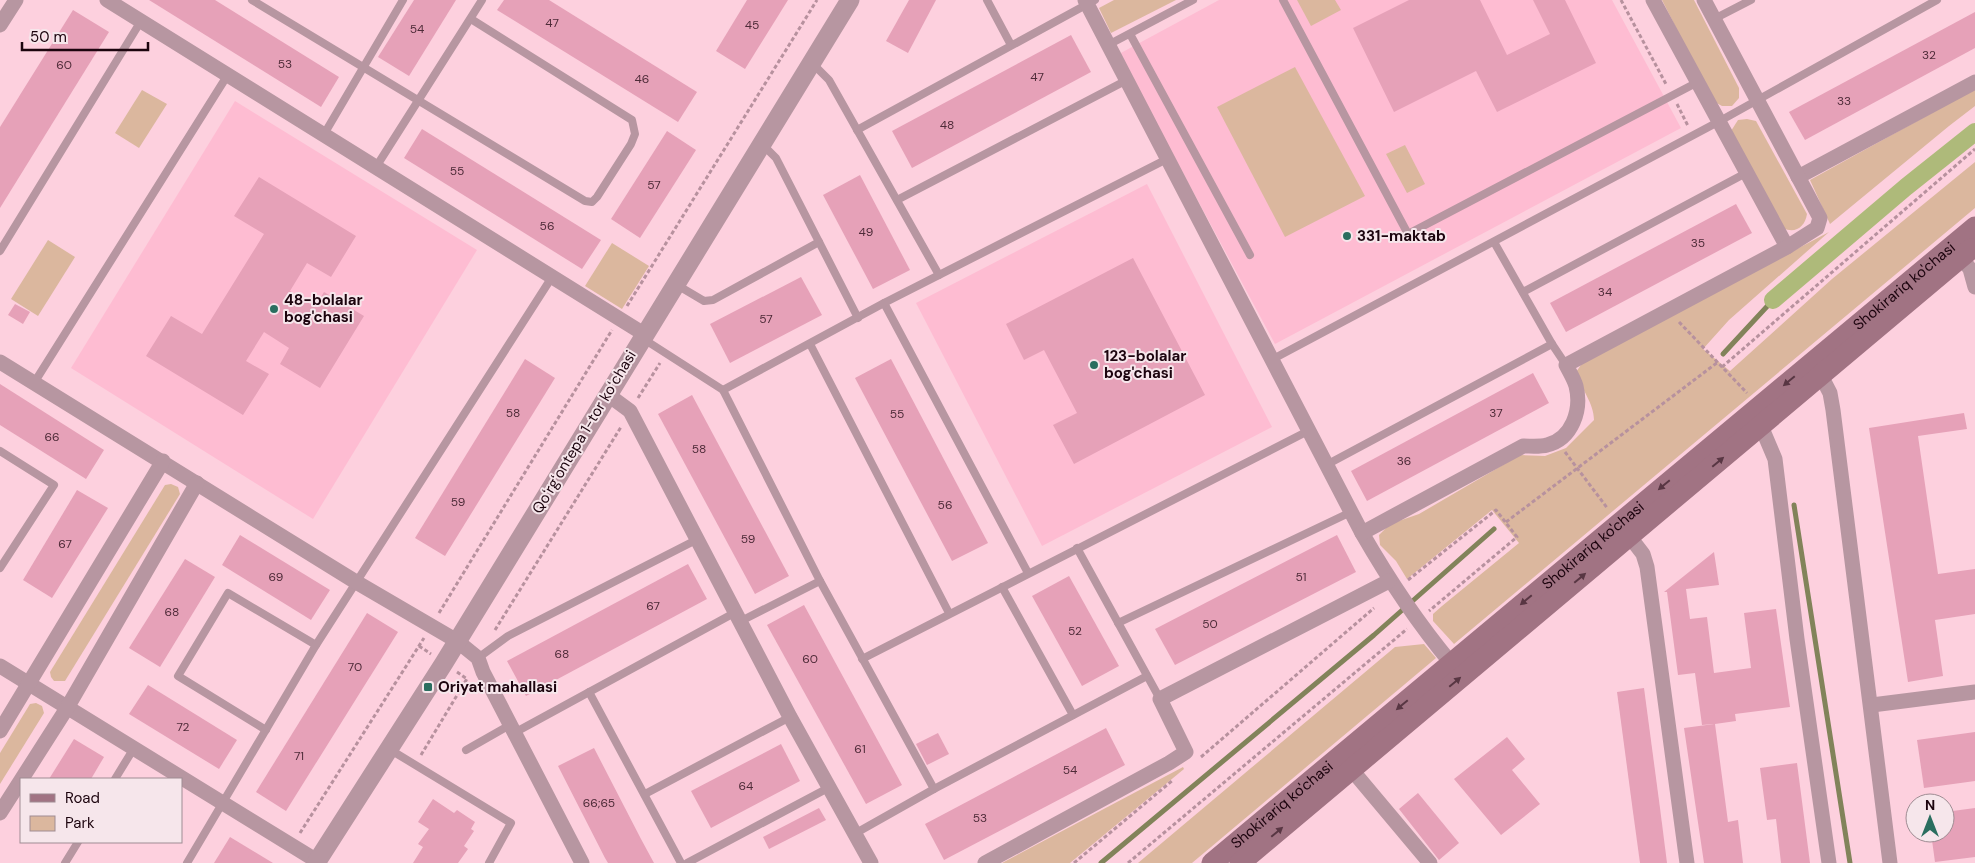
<svg xmlns="http://www.w3.org/2000/svg" width="1975" height="863" viewBox="0 0 1975 863" font-family="'DM Sans',sans-serif">
  <rect width="100%" height="100%" fill="#fdd0de"/>
  <g fill="#febcd2">
    <path d="M1219,0H1612L1681,128L1275,344L1119,54Z"/>
    <path d="M235,101L477,250L313,519L71,368Z"/>
    <path d="M1147,184L1272,427L1042,546L916,303Z"/>
  </g>
  <g fill="#dbb79e">
    <path d="M1114,0H1176L1111,33L1099,8Z"/>
    <path d="M1297,0H1335L1341,10L1311,26Z"/>
    <path d="M1662,0H1694L1739,88V98L1732,106H1722L1713,101Z"/>
    <path d="M1295,67L1365,196L1285,237L1217,107Z"/>
    <path d="M1975,89V106L1949,126L1830,224L1810,180Z"/>
    <path d="M142,90L167,104L139,148L115,133Z"/>
    <path d="M1747,119L1756,121L1807,214C1805,227 1795,234 1783,228L1731,131L1738,120Z"/>
    <path d="M1405,145L1425,184L1407,193L1386,154Z"/>
    <path d="M1975,162V208L1454,644L1433,621V614L1442,606L1519,543L1492,510L1407,579L1396,561L1380,545L1379,535L1390,524L1419,514L1520,455L1545,456L1566,448L1594,420C1594,403 1581,389 1576,372L1583,362L1829,232L1729,320L1703,349L1730,371L1832,279Z"/>
    <path d="M48,240L75,257L38,316L11,299Z"/>
    <path d="M612,243L649,266L622,309L585,286Z"/>
    <path d="M171,484L178,487L180,494L65,681H54L51,677L50,672L165,485Z"/>
    <path d="M1424,644L1436,658L1192,863H1138L1395,647Z"/>
    <path d="M36,703L42,706L44,713L0,784V753L30,704Z"/>
    <path d="M1183,767L1184,769L1070,863H1002Z"/>
  </g>
  <g fill="none" stroke-linecap="round" stroke-linejoin="round">
    <g stroke="#82835a" stroke-width="5">
      <path d="M1723,354L1773,300"/>
      <path d="M1794,505L1850,863"/>
      <path d="M1101,863L1374,635L1494,529"/>
    </g>
    <path stroke="#aeba7a" stroke-width="18" d="M1773,300L1906,187L1975,132"/>
  </g>
  <g fill="#e6a1b8">
    <path d="M149,0H215L339,77L321,107Z"/>
    <path d="M414,0H456L409,76L378,57Z"/>
    <path d="M504,0H549L697,92L678,122L497,10Z"/>
    <path d="M747,0H788L745,69L716,51Z"/>
    <path d="M909,0H936L908,53L886,41Z"/>
    <path d="M1409,0H1480L1507,55L1550,34L1533,0H1565L1596,63L1497,112L1476,71L1394,112L1353,28Z"/>
    <path d="M73,10L109,32L0,208V127Z"/>
    <path d="M1975,12V48L1805,140L1789,112Z"/>
    <path d="M1071,35L1091,72L912,168L892,131Z"/>
    <path d="M422,129L601,240L582,269L404,158Z"/>
    <path d="M667,131L696,150L640,238L611,219Z"/>
    <path d="M860,175L910,270L873,289L823,195Z"/>
    <path d="M259,177L356,236L331,277L307,263L290,291L315,307L324,292L364,316L320,388L280,364L289,348L264,332L246,361L269,374L243,415L146,356L171,316L202,334L264,234L234,216Z"/>
    <path d="M1736,204L1752,233L1566,332L1550,303Z"/>
    <path d="M1133,258L1205,395L1074,464L1053,425L1077,413L1044,350L1024,360L1006,324Z"/>
    <path d="M801,277L822,315L730,363L710,324Z"/>
    <path d="M15,304L30,312L23,324L8,315Z"/>
    <path d="M525,359L555,378L445,556L415,538Z"/>
    <path d="M891,359L988,543L952,561L855,378Z"/>
    <path d="M1533,373L1549,403L1367,501L1351,471Z"/>
    <path d="M0,384L104,450L86,479L0,425Z"/>
    <path d="M692,395L789,576L755,594L658,414Z"/>
    <path d="M1964,413L1967,429L1918,436L1938,574L1975,569V614L1935,620L1943,676L1908,682L1869,428Z"/>
    <path d="M77,490L108,508L52,598L23,580Z"/>
    <path d="M240,535L330,590L311,620L222,565Z"/>
    <path d="M1337,535L1356,572L1175,665L1155,629Z"/>
    <path d="M1714,552L1719,585L1686,589L1690,619L1707,617L1714,673L1751,668L1744,613L1776,609L1790,707L1735,714L1736,721L1715,724L1728,822L1738,820L1743,863H1704L1684,728L1714,724L1702,725L1695,673L1678,675L1667,592H1664Z"/>
    <path d="M185,559L215,577L160,667L129,648Z"/>
    <path d="M688,564L707,599L526,696L507,661Z"/>
    <path d="M1069,576L1119,666L1082,686L1032,596Z"/>
    <path d="M804,605L902,785L866,804L767,625Z"/>
    <path d="M367,613L398,632L286,811L256,792Z"/>
    <path d="M148,685L237,740L219,769L129,714Z"/>
    <path d="M1644,688L1660,808L1667,863H1640L1633,812L1617,692Z"/>
    <path d="M1106,728L1125,765L944,860L925,824Z"/>
    <path d="M1975,732V781L1924,788L1917,740Z"/>
    <path d="M938,733L949,754L927,765L916,744Z"/>
    <path d="M1507,737L1525,759L1512,770L1540,804L1501,835L1454,779Z"/>
    <path d="M74,739L104,757L91,779H49Z"/>
    <path d="M781,744L800,781L711,828L691,791Z"/>
    <path d="M594,748L641,839L654,863H608L605,858L558,766Z"/>
    <path d="M1797,763L1810,863H1781L1776,819L1767,820L1760,768Z"/>
    <path d="M1418,793L1459,843L1439,860L1399,809Z"/>
    <path d="M433,799L454,813L457,810L475,822L471,829L474,831L464,846L468,849L458,863H413L423,847L418,844L429,829L418,822Z"/>
    <path d="M819,808L826,820L769,849L763,837Z"/>
    <path d="M1975,808V857L1935,862L1931,833H1945V812Z"/>
    <path d="M230,837L273,863H214Z"/>
  </g>
  <g fill="none" stroke-linecap="round" stroke-linejoin="round">
    <g stroke="#b7919e" stroke-width="3" stroke-dasharray="4 2.5" stroke-linecap="butt">
      <path d="M1621,0L1667,86"/>
      <path d="M1677,104L1688,126"/>
      <path d="M627,306L817,0"/>
      <path d="M1679,322L1747,393"/>
      <path d="M1722,367L1975,149"/>
      <path d="M638,398L660,363"/>
      <path d="M1565,452L1608,509"/>
      <path d="M1506,522L1718,362"/>
      <path d="M1408,580L1496,510L1517,537L1429,611"/>
      <path d="M439,613L612,330"/>
      <path d="M495,630L621,427"/>
      <path d="M419,646L431,654"/>
      <path d="M457,672L467,679"/>
      <path d="M421,755L468,677"/>
      <path d="M1201,757L1374,608"/>
      <path d="M300,833L424,638"/>
      <path d="M1074,863L1173,780"/>
      <path d="M1128,863L1407,629"/>
    </g>
    <g stroke="#b796a1" stroke-width="8">
      <path d="M252,0L585,201L592,202L597,197L631,144L635,134L632,120L471,19"/>
      <path d="M987,0L1011,45"/>
      <path d="M1283,0L1408,234L1696,83"/>
      <path d="M1714,19L1751,0"/>
      <path d="M1130,34L1250,255"/>
      <path d="M1108,45L1193,0"/>
      <path d="M813,64L829,80L939,275"/>
      <path d="M857,130L1095,0"/>
      <path d="M323,136L403,0"/>
      <path d="M761,143L776,158L858,318"/>
      <path d="M376,167L482,0"/>
      <path d="M897,200L1127,80"/>
      <path d="M1494,242L1552,344L1566,365"/>
      <path d="M0,251L141,21"/>
      <path d="M677,285L704,301L713,300L819,242"/>
      <path d="M1523,292L1746,173"/>
      <path d="M884,303L1028,573"/>
      <path d="M642,338L723,390L820,581L934,789"/>
      <path d="M810,344L949,613"/>
      <path d="M1273,359L1718,122L1937,0"/>
      <path d="M34,383L227,76"/>
      <path d="M723,390L884,303L1167,159"/>
      <path d="M0,451L54,485L0,568"/>
      <path d="M1328,464L1552,344"/>
      <path d="M1077,548L1160,699"/>
      <path d="M1002,587L1073,715"/>
      <path d="M741,621L820,581"/>
      <path d="M1118,623L1351,512"/>
      <path d="M478,658L508,636L698,539"/>
      <path d="M862,659L1310,430"/>
      <path d="M589,692L681,863"/>
      <path d="M266,730L178,676L228,593L316,645"/>
      <path d="M514,733L736,612"/>
      <path d="M389,749L511,823L489,863"/>
      <path d="M466,750L510,725"/>
      <path d="M115,779L134,748"/>
      <path d="M645,794L790,717"/>
      <path d="M856,833L934,789L1147,676"/>
      <path d="M65,863L78,842"/>
      <path d="M187,863L316,645L552,277"/>
      <path d="M687,863L830,787"/>
    </g>
    <g stroke="#b796a1" stroke-width="15">
      <path d="M107,0L644,334"/>
      <path d="M1085,0L1362,533C1389,580 1416,621 1451,663"/>
      <path d="M1653,0L1787,247"/>
      <path d="M0,25L16,0"/>
      <path d="M1798,177L1975,82"/>
      <path d="M1956,251L1970,269L1975,287"/>
      <path d="M0,362L356,582L457,641L478,658L483,672L582,863"/>
      <path d="M1817,368L1830,393L1833,410L1890,863"/>
      <path d="M607,394L630,411L790,717L871,863"/>
      <path d="M1761,426L1775,459L1797,639L1829,863"/>
      <path d="M1623,528L1643,554L1647,567L1687,863"/>
      <path d="M1362,533L1523,446C1531,446 1540,447 1547,445C1572,439 1582,410 1576,386C1574,379 1569,371 1566,365L1787,247L1817,228L1820,218L1704,0"/>
      <path d="M0,666L317,861"/>
      <path d="M1872,705L1975,692"/>
      <path d="M0,731L163,461"/>
      <path d="M1346,763L1430,863"/>
      <path d="M0,813L67,708L197,483"/>
      <path d="M985,863L1169,763L1186,752L1160,699L1389,581"/>
    </g>
    <path stroke="#b796a1" stroke-width="19" d="M316,863L444,663L850,0"/>
    <g stroke="#a17383" stroke-width="21">
      <path id="s1" d="M1212,863L1975,227"/>
      <path d="M1240,863L1971,249"/>
    </g>
  </g>
  <defs><path id="oneway-solid" d="M-6-.8H1V-3.2L6.5 0L1 3.2V.8H-6Z" transform="scale(1.25)"/></defs>
  <g fill="#583643">
    <use href="#oneway-solid" transform="translate(1789 381) rotate(140)"/>
    <use href="#oneway-solid" transform="translate(1718 462) rotate(-40)"/>
    <use href="#oneway-solid" transform="translate(1664 485) rotate(140)"/>
    <use href="#oneway-solid" transform="translate(1580 578) rotate(-40)"/>
    <use href="#oneway-solid" transform="translate(1526 600) rotate(140)"/>
    <use href="#oneway-solid" transform="translate(1455 682) rotate(-40)"/>
    <use href="#oneway-solid" transform="translate(1402 705) rotate(140)"/>
    <use href="#oneway-solid" transform="translate(1277 832) rotate(-40)"/>
  </g>
  <g fill="#2a6e5f" stroke="#f6e6eb" stroke-width="2">
    <circle cx="1347" cy="236" r="5"/>
    <circle cx="274" cy="309" r="5"/>
    <circle cx="1094" cy="365" r="5"/>
    <rect x="423" y="682" width="10" height="10" rx="2.5"/>
  </g>
  <g text-anchor="middle" stroke-width="4" stroke-linejoin="round" paint-order="stroke">
    <g font-size="12" fill="#4e2b38">
      <text x="552" y="27">47</text>
      <text x="752" y="29">45</text>
      <text x="417" y="33">54</text>
      <text x="1929" y="59">32</text>
      <text x="285" y="68">53</text>
      <text x="64" y="69">60</text>
      <text x="1037" y="81">47</text>
      <text x="642" y="83">46</text>
      <text x="1844" y="105">33</text>
      <text x="947" y="129">48</text>
      <text x="457" y="175">55</text>
      <text x="654" y="189">57</text>
      <text x="547" y="230">56</text>
      <text x="866" y="236">49</text>
      <text x="1698" y="247">35</text>
      <text x="1605" y="296">34</text>
      <text x="766" y="323">57</text>
      <text x="513" y="417">58</text>
      <text x="1496" y="417">37</text>
      <text x="897" y="418">55</text>
      <text x="52" y="441">66</text>
      <text x="699" y="453">58</text>
      <text x="1404" y="465">36</text>
      <text x="458" y="506">59</text>
      <text x="945" y="509">56</text>
      <text x="748" y="543">59</text>
      <text x="65" y="548">67</text>
      <text x="276" y="581">69</text>
      <text x="1301" y="581">51</text>
      <text x="653" y="610">67</text>
      <text x="172" y="616">68</text>
      <text x="1210" y="628">50</text>
      <text x="1075" y="635">52</text>
      <text x="562" y="658">68</text>
      <text x="810" y="663">60</text>
      <text x="355" y="671">70</text>
      <text x="183" y="731">72</text>
      <text x="860" y="753">61</text>
      <text x="299" y="760">71</text>
      <text x="1070" y="774">54</text>
      <text x="746" y="790">64</text>
      <text x="599" y="807">66;65</text>
      <text x="980" y="822">53</text>
    </g>
    <g font-size="15" font-weight="bold" fill="#1c040e" stroke="#f6e6eb" text-anchor="start">
      <text x="1357" y="241">331-maktab</text>
      <text x="284" y="305">48-bolalar<tspan x="284" dy="17">bog'chasi</tspan></text>
      <text x="1104" y="361">123-bolalar<tspan x="1104" dy="17">bog'chasi</tspan></text>
      <text x="438" y="692">Oriyat mahallasi</text>
    </g>
    <g font-size="15" fill="#1c040e" stroke="#f6e6eb">
      <text dy="5" stroke="none"><textPath href="#s1" startOffset="901">Shokirariq ko'chasi</textPath></text>
      <text transform="translate(584 432) rotate(-59)" y="5">Qoʻrgʻontepa 1-tor koʻchasi</text>
      <text dy="5" stroke="none"><textPath href="#s1" startOffset="496">Shokirariq ko'chasi</textPath></text>
      <text dy="5" stroke="none"><textPath href="#s1" startOffset="91">Shokirariq ko'chasi</textPath></text>
    </g>
  </g>
  <rect x="20" y="778" width="162" height="65" fill="#f6e6eb" stroke="#9f8c93"/>
  <rect x="30" y="794" width="25" height="8" fill="#a17383" stroke="#9f8c93"/>
  <text x="65" y="803" font-size="15" fill="#1c040e">Road</text>
  <rect x="30" y="816" width="25" height="15" fill="#dbb79e" stroke="#9f8c93"/>
  <text x="65" y="828" font-size="15" fill="#1c040e">Park</text>
  <g transform="translate(1930 818)"><circle r="24" fill="#f6e6eb" stroke="#9f8c93"/>
  <path d="M0-4L9 19L0 12L-9 19Z" fill="#2a6e5f"/>
  <text y="-8" font-size="14" font-weight="bold" text-anchor="middle" fill="#1c040e">N</text>
  </g>
  <path d="M22 42v8h126v-8" fill="none" stroke="#1c040e" stroke-width="2.5"/>
  <text x="30" y="42" font-size="15" fill="#1c040e" stroke="#f6e6eb" stroke-width="4" paint-order="stroke">50 m</text>
</svg>
